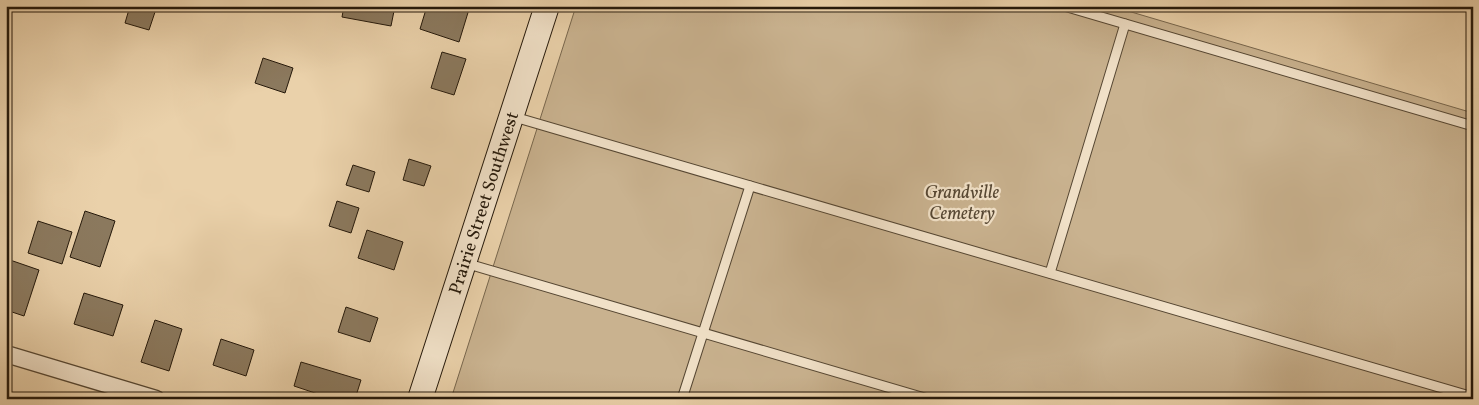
<svg xmlns="http://www.w3.org/2000/svg" width="1479" height="405" viewBox="0 0 1479 405" font-family="Vollkorn,serif">
  <rect width="100%" height="100%" fill="#ead1aa"/>
  <filter id="stains"><feTurbulence type="fractalNoise" baseFrequency=".004" numOctaves="4"/><feColorMatrix values="0 0 0 0 .2 0 0 0 0 .09 0 0 0 0 .02 0 0 0 .5 -.17"/></filter>
  <radialGradient id="worn" r=".72"><stop offset=".6" stop-color="#630" stop-opacity="0"/><stop offset="1" stop-color="#630" stop-opacity=".3"/></radialGradient>
  <path fill="#c9b28f" stroke="#77664d" d="M576,6H1111L1473,113V399H451Z"/>
  <g fill="#8b795e" stroke="#25190b">
    <path d="M130,6H157L149,30L125,23Z"/>
    <path d="M344,6H395L391,26L342,17Z"/>
    <path d="M427,6H470L459,42L420,29Z"/>
    <path d="M442,52L466,59L454,95L431,88Z"/>
    <path d="M263,58L293,68L285,93L255,83Z"/>
    <path d="M409,159L431,166L424,186L403,180Z"/>
    <path d="M353,165L375,172L369,192L346,185Z"/>
    <path d="M337,201L359,208L351,233L329,226Z"/>
    <path d="M85,211L115,221L100,267L70,257Z"/>
    <path d="M38,221L72,232L62,264L28,253Z"/>
    <path d="M367,230L403,242L394,270L358,258Z"/>
    <path d="M10,260L39,270L24,316L6,310V272Z"/>
    <path d="M84,293L123,305L113,336L74,324Z"/>
    <path d="M346,307L378,318L370,342L338,332Z"/>
    <path d="M155,320L182,329L169,371L141,362Z"/>
    <path d="M221,339L254,350L246,376L213,365Z"/>
    <path d="M301,362L361,380L355,399H323L324,396L294,386Z"/>
  </g>
  <g fill="none" stroke-linecap="round" stroke-linejoin="round">
    <g stroke="#564733" stroke-width="11">
      <g id="lane">
        <path d="M1064,6L1473,126"/>
        <path d="M511,116L1473,397"/>
        <path d="M465,263L928,399"/>
        <path d="M1050,273L1125,24"/>
        <path d="M682,399L750,186"/>
      </g>
    </g>
    <g stroke="#564733" stroke-width="19">
      <path id="street" d="M6,354L156,399"/>
    </g>
    <g stroke="#25190b" stroke-width="26">
      <g id="secondary">
        <path id="s1" d="M420,399L547,6"/>
      </g>
    </g>
    <use href="#lane" stroke="#f1e1c8" stroke-width="9"/>
    <use href="#street" stroke="#f1e1c8" stroke-width="16"/>
    <use href="#secondary" stroke="#f1e1c8" stroke-width="24"/>
  </g>
  <g text-anchor="middle" stroke-width="4.5" stroke-linejoin="round" paint-order="stroke">
    <g font-size="18" font-style="italic" fill="#564733" stroke="#f1e1c8">
      <text x="962" y="198">Grandville<tspan x="962" dy="21">Cemetery</tspan></text>
    </g>
    <g font-size="18" fill="#25190b" stroke="#f1e1c8">
      <text dy="6" stroke="none"><textPath href="#s1" startOffset="206">Prairie Street Southwest</textPath></text>
    </g>
  </g>
  <rect width="1479" height="405" fill="none" stroke="#ead1aa" stroke-width="25"/>
  <rect x="8" y="8" width="1464" height="390" fill="none" stroke="#25190b" stroke-width="2.5"/>
  <rect x="12" y="12" width="1454" height="380" fill="none" stroke="#25190b"/>
  <rect width="100%" height="100%" filter="url(#stains)"/>
  <rect width="100%" height="100%" fill="url(#worn)"/>
</svg>
